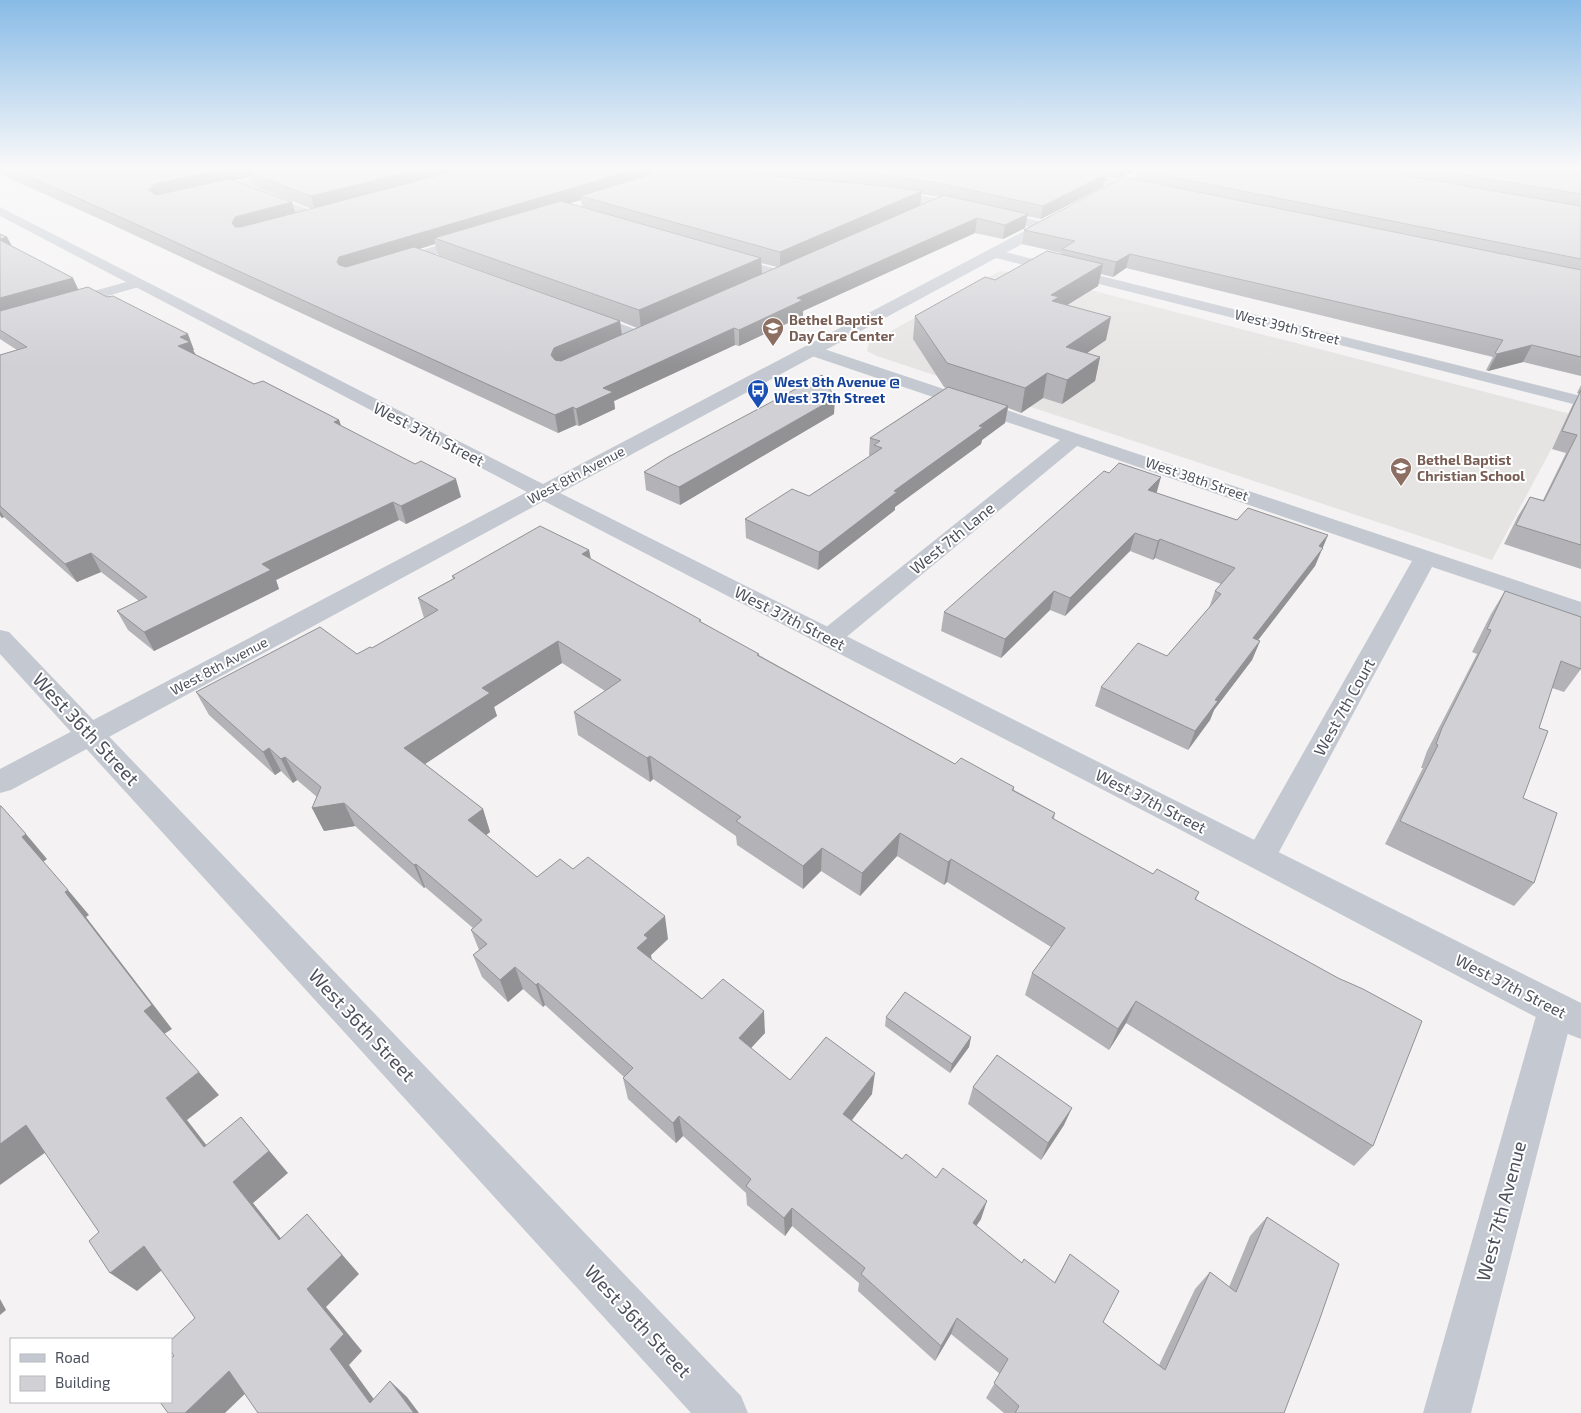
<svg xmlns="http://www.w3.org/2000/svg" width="1581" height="1413" viewBox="0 0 1581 1413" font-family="'Exo 2',sans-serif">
  <rect width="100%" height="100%" fill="#f4f2f2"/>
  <path fill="#e5e4e3" d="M1000,271L1029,274L1570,414L1492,560L877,356L867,351L869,343Z"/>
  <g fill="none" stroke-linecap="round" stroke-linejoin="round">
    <g fill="#c4c9d1" fill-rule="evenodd">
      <path d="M296,168H317L315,170L206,197L200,193L202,190Z"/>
      <path d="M626,168H645L692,174L698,177C688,187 641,174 628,170Z"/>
      <path d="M1032,168H1055L1149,187L1155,191L1149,195L1038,171Z"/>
      <path d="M884,190L941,199L1044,222L1050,226L1044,230L941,207L880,197L878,194Z"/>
      <path d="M259,191L318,213L320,216L318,219H310L255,198L253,195L255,192Z"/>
      <path d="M472,235L479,239L477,242L394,267L389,266L387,263L389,260Z"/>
      <path d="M993,249L1581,396V406L988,256L986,253Z"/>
      <path d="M725,255L784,271L786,274L784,277L779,278L720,262L718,259Z"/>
      <path d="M137,279L142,280L144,283L142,286L0,327V317Z"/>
      <path d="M585,311L646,333L648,336L646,339L640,341L579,319L577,316L579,313Z"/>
      <path d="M812,345L1581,602V617L1432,567L1272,865L1261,869L1250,865L1245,856L1250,847L1412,561L1077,446L838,644L829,646L820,644L816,638L820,632L1060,440L806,354L804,350L806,346Z"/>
      <path d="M0,630L9,632L741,1396L748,1413H691L0,654Z"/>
      <path d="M1556,992L1569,997L1574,1009L1471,1413H1423L1538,1009L1543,997Z"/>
    </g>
    <path fill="#c4c9d1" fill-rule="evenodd" d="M0,207L543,484L1051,217H1061L1062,220L1061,223L560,493L1581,1003V1039L1568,1034L1175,827L544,501L11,790L0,793V769L527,492L0,216Z"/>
  </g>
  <g fill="#b3b3b7" fill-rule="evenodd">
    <path d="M0,168H650L651,174L665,170L651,168H1139L1118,179L1106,177L1103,187L1041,219L1027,216L1025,228L1003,239L975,233L803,311V316L739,346L735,345L614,401L615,409L579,426L576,425L558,433L115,226L0,174ZM250,177L253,186L312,209L295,213L292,202L233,180ZM921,194L940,197L921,205ZM581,200L582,207L569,203ZM435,244L438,255L527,287L419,249ZM761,263L777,267L762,274ZM620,321L637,328L622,335Z"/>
    <path d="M1141,168H1540L1581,174V376L1523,362L1488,371L1486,370L1493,357L1126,268L1113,277L1101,274L1098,286L1067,305L1106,340L1087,353L1100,357L1095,381L1062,404L1043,398L1021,413L1008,408L1005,423L982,440L981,444L895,507V510L818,570L746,538L745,519L809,496L870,456L869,455L870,438L946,388L944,387L913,339L915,316L995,280L1061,254V253L1022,244L1024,230L1136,180L1138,170Z"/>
    <path d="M0,234L7,237L12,246L78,290L194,350H193L195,354L254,384L339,420L341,426L461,497L406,524L399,520L276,580L279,589L154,651L128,630L117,611L139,601L101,572L77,582L4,517L2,518L0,516V355L17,350L0,339Z"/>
    <path d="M1581,385V569L1504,544L1518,516L1530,497L1543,500L1566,453L1552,449L1572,406L1579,394L1577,393Z"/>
    <path d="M834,414L680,505L646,490L644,472Z"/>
    <path d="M1156,493L1237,520L1328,535L1315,566L1258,640L1260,641L1252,660L1214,710L1210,720L1188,750L1095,706L1101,687L1167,656L1209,608L1215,591L1221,584L1155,558L1153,560L1130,551L1065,616L1050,610L1001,658L941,631L944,612Z"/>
    <path d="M589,550L591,559L759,655L955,764L1014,787V790L1055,813L1054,819L1153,874L1199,892L1196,899L1373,1146L1354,1166L1126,1023L1109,1050L1025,995L1032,973L1051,947L947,882L944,885L897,856L860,896L821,871L803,889L737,845L736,836L653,779L650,782L578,735L574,712L605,691L562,663L494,707L497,716L425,764L483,809L490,832L486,835L537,877L573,869L668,939L651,955V960L702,999L765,1033L751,1048L790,1080L872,1094L852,1120L981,1219L976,1226L1022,1263L1054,1283L1070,1254L1103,1322L1159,1365L1195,1289L1210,1272L1229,1287L1250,1236L1267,1217L1284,1413H1004L986,1398L1000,1374L951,1334L935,1361L858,1291L859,1283L792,1226L785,1236L747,1205L746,1193L683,1136L676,1143L628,1099L623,1078L624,1077L545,1005L543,1007L523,989L508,1002L482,977L473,955L479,950L471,930L473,928L425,887L424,888L355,826L324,831L312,808L317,797L297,780L293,783L281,771L275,775L209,715L196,692L357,654L372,648L424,618L418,598L453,579L452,576Z"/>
    <path d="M1505,591L1581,617V669L1564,692L1552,688L1539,728L1523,798L1534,883L1514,906L1385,844L1423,768H1421L1427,751L1477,654L1472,652L1491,614Z"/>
    <path d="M886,1017L971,1037L969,1047L950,1073L885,1026Z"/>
    <path d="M973,1087L1064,1125L1041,1160L968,1104Z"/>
  </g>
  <g fill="#929295">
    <path d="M226,168H287L249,173L250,177L161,197L153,204L148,190L155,184Z"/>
    <path d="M424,168H477L315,210L311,196Z"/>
    <path d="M640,168H650L651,178L580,196L581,200L444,241L434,238L435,244L343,272L337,262L339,257Z"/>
    <path d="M1120,168H1139L1118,179Z"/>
    <path d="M1106,174L1103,187L1041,219L1043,206Z"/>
    <path d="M922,191L920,206L780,268V252Z"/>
    <path d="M292,202L296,216L240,231L232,223L235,217Z"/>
    <path d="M1028,214L1025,228L1003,239L1005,225Z"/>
    <path d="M977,218L975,233L803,311V316L739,346V330L797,298Z"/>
    <path d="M7,237L14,251L6,253L0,239Z"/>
    <path d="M1130,254L1126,268L1113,277L1116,262Z"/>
    <path d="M761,258L762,275L641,329L639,310Z"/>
    <path d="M1103,264L1098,286L1056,312L1051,295Z"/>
    <path d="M73,278L80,293L0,315V298Z"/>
    <path d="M1111,317L1106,340L1062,370L1066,347Z"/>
    <path d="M620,321L622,337L557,365L551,355L554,348Z"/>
    <path d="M734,328L735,345L614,401L615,409L579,426L576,409L603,388Z"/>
    <path d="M188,334L194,350H193L197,357L178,346L180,337Z"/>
    <path d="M1532,345L1523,362L1488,371L1497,354Z"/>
    <path d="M1100,357L1095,381L1062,404L1067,380Z"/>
    <path d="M1047,373L1043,398L1021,413L1025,388Z"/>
    <path d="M835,398L834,414L680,505L679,487Z"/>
    <path d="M1008,406L1005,423L982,440L981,444L895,507V510L818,570L819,552L894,491L979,426Z"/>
    <path d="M573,407L576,425L558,433L555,415Z"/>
    <path d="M339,420L345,437L334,422Z"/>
    <path d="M1161,477L1156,495L1148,490Z"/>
    <path d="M456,479L461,497L406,524L401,506Z"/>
    <path d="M393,502L399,520L276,580L279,589L154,651L144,632L262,564Z"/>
    <path d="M0,511L4,517L2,518L0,515Z"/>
    <path d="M1135,533L1130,551L1065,616L1070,598Z"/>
    <path d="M1328,535L1315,566L1245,657L1253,638L1319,546Z"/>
    <path d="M1160,539L1155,558L1153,560L1158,541Z"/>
    <path d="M589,550L593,572L582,554Z"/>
    <path d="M91,553L101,572L77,582L65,564Z"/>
    <path d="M1054,591L1050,610L1001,658L1005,639Z"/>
    <path d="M558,641L562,663L494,707L497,716L413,772L404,748L482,688Z"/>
    <path d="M1260,641L1252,660L1214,710L1210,720L1188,750L1195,731L1215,700Z"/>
    <path d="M269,748L281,771L275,775L263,752Z"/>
    <path d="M650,756L653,779L650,782L647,758Z"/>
    <path d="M285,757L297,780L293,783L281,759Z"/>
    <path d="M344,803L355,826L324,831L312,808Z"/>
    <path d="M483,809L490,832L476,843L468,820Z"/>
    <path d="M900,833L897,856L860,896L862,873Z"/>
    <path d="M26,834L47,859L43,862L22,837Z"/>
    <path d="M822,848L821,871L803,889V866Z"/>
    <path d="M951,859L947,882L944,885L948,862Z"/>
    <path d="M416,864L425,887L424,888L414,865Z"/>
    <path d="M68,890L89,915L86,917L172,1029L164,1034L144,1011L65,892Z"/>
    <path d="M665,916L668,939L651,955L652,961L637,948L644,935Z"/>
    <path d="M515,967L523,989L508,1002L500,980Z"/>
    <path d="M538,983L545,1005L543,1007L536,985Z"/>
    <path d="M1136,1001L1126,1023L1109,1050L1118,1029Z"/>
    <path d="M764,1011L765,1033L740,1060L739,1038Z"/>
    <path d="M971,1037L969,1047L950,1073L952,1064Z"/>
    <path d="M199,1072L219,1095L187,1120L225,1169L204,1147L166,1098Z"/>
    <path d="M875,1073L872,1094L841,1134L843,1114Z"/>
    <path d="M1072,1108L1064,1125L1041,1160L1048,1143Z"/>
    <path d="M679,1116L683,1136L676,1143L673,1123Z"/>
    <path d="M241,1117L288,1173L253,1203L298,1260L279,1240L233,1182Z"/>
    <path d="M26,1125L53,1147L0,1185V1144Z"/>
    <path d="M987,1201L981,1219L966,1241L973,1223Z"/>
    <path d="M792,1208V1226L785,1236L784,1218Z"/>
    <path d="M307,1214L359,1274L326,1307L362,1351L349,1365L384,1413L370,1403L330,1349L307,1289Z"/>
    <path d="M144,1246L168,1265L137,1291L110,1273Z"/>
    <path d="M0,1299L6,1310L0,1315Z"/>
    <path d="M957,1318L951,1334L935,1361L941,1346Z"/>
    <path d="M229,1371L252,1387L225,1413H185Z"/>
    <path d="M390,1381L407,1397L419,1413H414Z"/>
  </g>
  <g fill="#d0d0d5" stroke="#929295">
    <path d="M10,168H226L155,184L148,190L156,195L229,179L292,202L235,217L232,223L235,227H241L467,168H640L339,257L337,262L339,265L346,267L414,247L620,321L554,348L551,355L555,360L561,361L944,195L1028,214L1005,225L977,218L797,298L803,300L739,330L734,328L603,388L613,392L576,409L573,407L555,415L109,212Z"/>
    <path d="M272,168H424L311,196L249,173Z"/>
    <path d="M671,168H685L885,186L922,191L780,252L580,196Z"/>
    <path d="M798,168H1079L1106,174L1043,206L943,184L885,175Z"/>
    <path d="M1141,168H1362L1581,206V259L1138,170Z"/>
    <path d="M1423,168H1540L1581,174V194Z"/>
    <path d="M1124,177L1581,270V357L1532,345L1497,354L1495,353L1503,340L1130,254L1116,262L1062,249L1075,241L1024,230Z"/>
    <path d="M561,201L761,258L639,310L434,238Z"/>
    <path d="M0,234L7,237L0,239Z"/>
    <path d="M0,240L73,278L0,298Z"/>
    <path d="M1047,251L1103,264L1051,295L1059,297L1052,301L1111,317L1066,347L1100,357L1067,380L1047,373L1025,388L947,363L915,316L985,277L995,280Z"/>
    <path d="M88,287L107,297L113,296L188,334L180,337L190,342L178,346L254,384L263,381L339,420L334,422L415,464L421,461L456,479L401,506L393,502L262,564L271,570L144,632L117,611L147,597L91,553L65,564L0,506V355L27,347L0,330V311Z"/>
    <path d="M822,375L835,398L679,487L644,472L668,457Z"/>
    <path d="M948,387L1008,406L979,426L983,427L894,491L897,492L819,552L745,519L792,489L809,496L882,448L874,445L880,441L870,438Z"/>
    <path d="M1581,390V545L1516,525L1530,497L1544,501L1577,435L1562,431Z"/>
    <path d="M1119,463L1161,477L1148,490L1237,520L1248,508L1328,535L1319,546L1323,548L1253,638L1260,641L1215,700L1218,701L1195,731L1101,687L1138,643L1167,656L1221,594L1215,591L1235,568L1160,539L1158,541L1135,533L1070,598L1054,591L1005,639L944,612L1104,471L1109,473Z"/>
    <path d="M540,526L589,550L582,554L701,620L699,621L759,654L757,655L955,764L961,758L1014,787L1012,790L1055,813L1052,818L1153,874L1157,869L1199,892L1195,899L1338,978L1363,989L1422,1021L1373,1146L1136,1001L1118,1029L1032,973L1065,928L951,859L948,862L900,833L862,873L822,848L803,866L736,821L741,817L650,756L647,758L574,712L621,680L558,641L482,688L490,693L404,748L483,809L468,820L537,877L560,859L573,869L588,857L665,916L644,935L648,938L637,948L702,999L723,979L764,1011L739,1038L790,1080L826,1037L875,1073L843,1114L902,1159L906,1154L936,1178L943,1168L987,1201L973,1223L1022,1263L1024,1259L1055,1283L1070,1254L1119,1291L1103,1322L1165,1370L1210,1272L1236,1292L1267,1217L1339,1264L1318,1324L1284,1413H1015L1019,1406L994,1383L1008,1359L957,1318L941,1346L861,1274L865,1268L792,1208L784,1218L746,1186L751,1179L679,1116L673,1123L623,1078L633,1068L538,983L536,985L515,967L500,980L473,955L487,944L471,930L482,920L416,864L414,865L344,803L312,808L321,787L285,757L281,759L269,748L263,752L196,692L320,627L357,654L370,647L372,648L438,610L418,598L455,578L452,576Z"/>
    <path d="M1505,591L1581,617V669L1561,661L1539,728L1548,731L1523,798L1557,813L1534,883L1400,821L1438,745L1436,744L1442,728L1491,630L1487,629Z"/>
    <path d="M0,806H1L26,834L22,837L68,890L65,892L152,1005L144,1011L199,1072L166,1098L204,1147L241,1117L269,1151L233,1182L279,1240L307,1214L342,1255L307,1289L344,1334L330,1349L370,1403L390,1381L414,1413H258L229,1371L185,1413H168L160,1402H171V1358L174,1356L171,1351V1340L195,1318L144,1246L110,1273L89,1241L99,1232L26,1125L0,1144Z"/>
    <path d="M905,992L971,1037L952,1064L886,1017Z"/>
    <path d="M997,1055L1072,1108L1048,1143L973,1087Z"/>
  </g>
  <linearGradient id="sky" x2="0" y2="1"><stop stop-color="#88bbe6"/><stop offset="0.46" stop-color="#faf9f9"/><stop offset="1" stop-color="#faf9f9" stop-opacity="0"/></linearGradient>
  <rect width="1581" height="366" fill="url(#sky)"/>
  <defs>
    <g id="school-pin" transform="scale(1.125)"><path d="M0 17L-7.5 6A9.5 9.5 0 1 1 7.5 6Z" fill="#8d6e63" stroke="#fff"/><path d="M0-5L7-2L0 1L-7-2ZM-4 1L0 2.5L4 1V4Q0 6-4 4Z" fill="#fff"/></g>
    <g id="bus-pin" transform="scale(1.125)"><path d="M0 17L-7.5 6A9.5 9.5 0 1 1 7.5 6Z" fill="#1a4fb4" stroke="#fff"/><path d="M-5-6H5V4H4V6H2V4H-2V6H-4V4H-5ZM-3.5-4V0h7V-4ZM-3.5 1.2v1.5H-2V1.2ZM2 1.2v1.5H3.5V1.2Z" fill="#fff"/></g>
  </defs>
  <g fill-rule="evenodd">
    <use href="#school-pin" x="773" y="328"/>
    <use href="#bus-pin" x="758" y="390"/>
    <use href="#school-pin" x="1401" y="468"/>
  </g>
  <g text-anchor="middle" stroke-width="4" stroke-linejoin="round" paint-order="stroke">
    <g font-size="14" font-weight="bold" fill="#785e54" stroke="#fff" text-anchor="start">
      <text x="789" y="325">Bethel Baptist<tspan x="789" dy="16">Day Care Center</tspan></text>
      <text x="1417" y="465">Bethel Baptist<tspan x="1417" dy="16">Christian School</tspan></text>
    </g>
    <g font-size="14" fill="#4c515d" stroke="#fff">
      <text transform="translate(1287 327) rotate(14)" y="5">West 39th Street</text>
      <text transform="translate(576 475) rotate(-28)" y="5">West 8th Avenue</text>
      <text transform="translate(1197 479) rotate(19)" y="5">West 38th Street</text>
      <text transform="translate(219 666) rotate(-28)" y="5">West 8th Avenue</text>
    </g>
    <g font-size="14" font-weight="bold" fill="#164399" stroke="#fff" text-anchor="start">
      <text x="774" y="387">West 8th Avenue @<tspan x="774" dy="16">West 37th Street</tspan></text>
    </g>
    <g font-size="16" fill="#4c515d" stroke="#fff">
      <text transform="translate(429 434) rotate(27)" y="6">West 37th Street</text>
      <text transform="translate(952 538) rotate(-39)" y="6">West 7th Lane</text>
      <text transform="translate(790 618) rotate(27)" y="6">West 37th Street</text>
      <text transform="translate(1344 707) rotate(-61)" y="6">West 7th Court</text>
      <text transform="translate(1151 801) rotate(27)" y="6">West 37th Street</text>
      <text transform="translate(1511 986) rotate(27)" y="6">West 37th Street</text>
    </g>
    <g font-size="19" fill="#4c515d" stroke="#fff">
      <text transform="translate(86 729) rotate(47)" y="7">West 36th Street</text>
      <text transform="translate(362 1025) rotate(47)" y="7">West 36th Street</text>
      <text transform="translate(1501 1211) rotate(-75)" y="7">West 7th Avenue</text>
      <text transform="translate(638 1321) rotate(47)" y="7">West 36th Street</text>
    </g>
  </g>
  <rect x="10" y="1338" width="162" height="65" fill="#ffffff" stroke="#b7b9be"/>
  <rect x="20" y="1354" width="25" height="8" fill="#c4c9d1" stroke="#b7b9be"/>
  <text x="55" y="1363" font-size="15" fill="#4c515d">Road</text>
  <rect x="20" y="1376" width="25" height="15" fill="#d0d0d5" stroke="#b7b9be"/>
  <text x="55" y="1388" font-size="15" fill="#4c515d">Building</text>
</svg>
